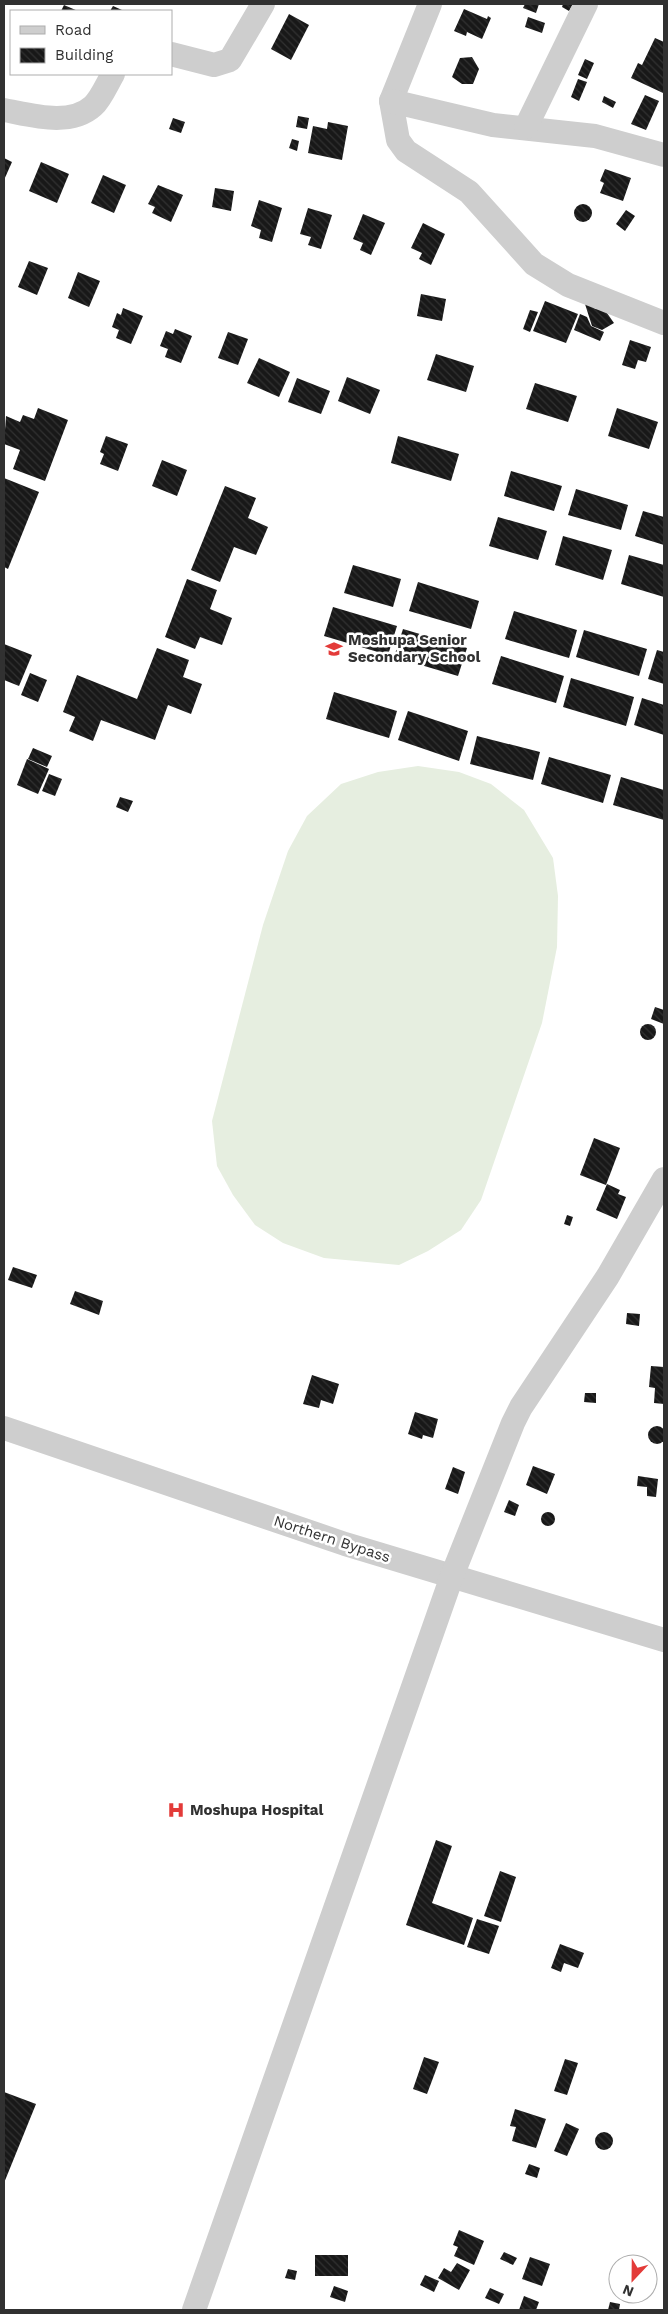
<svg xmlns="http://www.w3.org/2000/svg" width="668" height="2314" viewBox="0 0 668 2314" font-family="'Work Sans',sans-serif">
  <defs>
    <pattern id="building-back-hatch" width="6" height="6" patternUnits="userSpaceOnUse" patternTransform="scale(1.25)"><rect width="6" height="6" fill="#181818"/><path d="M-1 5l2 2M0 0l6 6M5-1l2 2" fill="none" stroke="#313131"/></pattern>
  </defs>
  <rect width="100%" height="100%" fill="#fff"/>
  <path fill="#e6eee0" d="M418,766L459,772L491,784L524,810L553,858L558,896L557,947L542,1023L481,1200L461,1230L428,1251L399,1265L324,1258L283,1243L255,1225L233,1195L217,1166L212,1121L263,925L288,851L307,816L341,784L378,772Z"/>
  <g fill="url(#building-back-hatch)">
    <path d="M525,4H539L536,13L523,8Z"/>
    <path d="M563,4H573L569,11L562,7Z"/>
    <path d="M64,5L78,11H61Z"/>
    <path d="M113,6L122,10V11H110Z"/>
    <path d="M464,9L487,19L488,16L491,18L482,39L467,32L466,36L454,31Z"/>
    <path d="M289,14L309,25L291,60L271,49Z"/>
    <path d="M528,17L545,23L542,33L525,27Z"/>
    <path d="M655,38L664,42L663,93L631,78L638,63L642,65Z"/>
    <path d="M472,57L479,69L473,84H462L452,77L460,58Z"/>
    <path d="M585,59L594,63L587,79L578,75Z"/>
    <path d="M578,79L587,82L579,101L571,97Z"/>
    <path d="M645,95L659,101L646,130L631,124Z"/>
    <path d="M604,96L616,102L613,108L602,102Z"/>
    <path d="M298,116L309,118L307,129L296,127Z"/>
    <path d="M173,118L185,122L181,133L169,129Z"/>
    <path d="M328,122L348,126L342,160L308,153L313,126L327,129Z"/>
    <path d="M292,139L299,141L297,151L289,148Z"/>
    <path d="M4,158L12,162L4,180Z"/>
    <path d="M41,162L69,174L57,203L29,191Z"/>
    <path d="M605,169L631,178L623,201L600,193L604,183L600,181Z"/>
    <path d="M103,175L126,185L114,213L91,203Z"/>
    <path d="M158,185L183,195L171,222L152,213L155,207L148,204Z"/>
    <path d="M215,188L234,191L231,211L212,207Z"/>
    <path d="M259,200L282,208L272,242L259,238L261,230L251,226Z"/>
    <circle cx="583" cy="213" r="9"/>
    <path d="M308,208L332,215L321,249L308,245L311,237L300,234Z"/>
    <path d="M626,210L635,216L625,231L616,224Z"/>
    <path d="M363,214L385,223L371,255L360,250L363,243L353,239Z"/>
    <path d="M423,223L445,234L431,265L419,259L422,253L411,248Z"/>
    <path d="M29,261L48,268L37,295L18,287Z"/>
    <path d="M78,272L100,281L89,307L68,298Z"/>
    <path d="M421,294L446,299L442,321L417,316Z"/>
    <path d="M545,301L578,314L566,343L533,331Z"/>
    <path d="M592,301L595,309L602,306L614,323L602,330L592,326L585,304Z"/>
    <path d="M123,308L143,316L131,344L116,338L119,330L112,327L117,313L121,315Z"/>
    <path d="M530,310L538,312L530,332L523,329Z"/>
    <path d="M580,314L587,317L591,326L604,332L600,341L574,330Z"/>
    <path d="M175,329L192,336L181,363L165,357L168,349L160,346L166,331L173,334Z"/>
    <path d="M228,332L248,339L238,365L218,358Z"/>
    <path d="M630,340L651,347L646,362L638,360L635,369L622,365Z"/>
    <path d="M436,354L474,366L466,392L427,380Z"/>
    <path d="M259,358L290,372L279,397L247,383Z"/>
    <path d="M347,377L380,390L370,414L338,401Z"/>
    <path d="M297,378L330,391L321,414L288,402Z"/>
    <path d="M535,383L577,396L568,422L526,409Z"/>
    <path d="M38,408L68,420L45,481L13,469L20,450L4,444L6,416L20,422L23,415L34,419Z"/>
    <path d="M617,408L658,422L649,449L608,436Z"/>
    <path d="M106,436L128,444L118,471L100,464L104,454L100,452Z"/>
    <path d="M398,436L459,454L451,481L391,463Z"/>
    <path d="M162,460L187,470L177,496L152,486Z"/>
    <path d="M511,471L562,486L554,511L504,496Z"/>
    <path d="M4,478L39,492L8,569L4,567Z"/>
    <path d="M225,486L256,498L248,518L268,527L256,555L234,547L220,582L191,570Z"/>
    <path d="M576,489L628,505L621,530L568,515Z"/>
    <path d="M643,511L664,517V545L635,536Z"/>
    <path d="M498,517L547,531L538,560L489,546Z"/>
    <path d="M563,536L612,550L603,580L555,565Z"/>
    <path d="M629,555L664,565V597L621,584Z"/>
    <path d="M353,565L401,579L393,607L344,593Z"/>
    <path d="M187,579L217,590L210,609L232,618L222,645L200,637L195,649L165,637Z"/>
    <path d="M418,582L479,601L471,629L409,611Z"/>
    <path d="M333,607L397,626L388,655L324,636Z"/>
    <path d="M514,611L577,630L569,658L505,639Z"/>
    <path d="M403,629L467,648L458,676L394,657Z"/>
    <path d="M584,630L647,649L639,676L576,657Z"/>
    <path d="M4,644L32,655L19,686L4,680Z"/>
    <path d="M157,648L189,660L183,677L202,684L191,714L168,705L155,740L101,720L93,741L69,731L75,717L63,712L77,675L137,699Z"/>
    <path d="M657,650L664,652V684L648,679Z"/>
    <path d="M501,656L564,676L556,703L492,684Z"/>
    <path d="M30,673L47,680L38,702L21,695Z"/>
    <path d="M571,678L634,697L626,726L563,707Z"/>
    <path d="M334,692L397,711L389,738L326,719Z"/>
    <path d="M642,698L664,705V735L634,725Z"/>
    <path d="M408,711L468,731L459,761L398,740Z"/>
    <path d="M477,736L540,752L533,780L470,764Z"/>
    <path d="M33,748L52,756L47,767L28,759Z"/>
    <path d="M549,757L611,775L603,803L541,784Z"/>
    <path d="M27,759L49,769L38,794L17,785Z"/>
    <path d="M49,774L62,779L55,796L42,791Z"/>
    <path d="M621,777L664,790V820L613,805Z"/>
    <path d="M120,797L133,801L128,812L116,807Z"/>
    <path d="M655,1007L664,1010V1024L651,1019Z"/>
    <circle cx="648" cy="1032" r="8"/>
    <path d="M594,1138L620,1148L606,1185L580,1175Z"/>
    <path d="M607,1184L620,1190L618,1194L626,1197L617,1219L596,1210Z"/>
    <path d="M567,1215L573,1217L570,1226L564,1224Z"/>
    <path d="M13,1267L37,1275L32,1288L8,1280Z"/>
    <path d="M75,1291L103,1301L99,1315L70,1304Z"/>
    <path d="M627,1313L640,1314L639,1326L626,1324Z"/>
    <path d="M651,1366L664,1367V1404L654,1403L655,1388L649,1387Z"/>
    <path d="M312,1375L339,1384L333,1404L321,1400L319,1408L303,1404Z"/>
    <path d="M585,1393H596V1403L584,1402Z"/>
    <path d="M415,1412L438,1419L433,1438L423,1435L422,1439L408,1434Z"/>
    <circle cx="657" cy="1435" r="9"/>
    <path d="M533,1466L555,1474L547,1494L526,1485Z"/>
    <path d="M453,1467L465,1472L458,1494L445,1489Z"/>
    <path d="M638,1476L658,1479L656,1497L647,1496V1487L637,1486Z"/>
    <path d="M509,1500L519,1505L515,1516L504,1512Z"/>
    <circle cx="548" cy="1519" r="7"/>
    <path d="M436,1840L452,1846L432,1903L473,1918L464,1945L406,1925Z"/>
    <path d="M500,1871L516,1877L501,1922L484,1916Z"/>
    <path d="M477,1919L499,1926L489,1954L467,1947Z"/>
    <path d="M560,1944L584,1953L578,1968L564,1963L561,1972L551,1968Z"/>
    <path d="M424,2057L439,2062L427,2094L413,2089Z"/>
    <path d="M565,2059L578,2063L567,2095L554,2091Z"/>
    <path d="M4,2092L36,2104L4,2183Z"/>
    <path d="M515,2109L546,2119L536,2148L512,2141L516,2127L510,2126Z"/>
    <path d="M566,2123L579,2129L567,2156L554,2151Z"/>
    <circle cx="604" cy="2141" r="9"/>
    <path d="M529,2164L540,2168L537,2178L525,2174Z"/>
    <path d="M459,2230L484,2241L474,2265L454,2256L458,2247L453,2245Z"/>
    <path d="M504,2252L517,2258L513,2265L500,2259Z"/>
    <rect x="315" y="2255" width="33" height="21"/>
    <path d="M530,2257L550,2264L542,2286L522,2279Z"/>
    <path d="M457,2263L470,2270L459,2290L438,2278L444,2268L451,2272Z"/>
    <path d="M288,2269L297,2271L295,2280L285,2278Z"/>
    <path d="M425,2275L439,2281L434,2292L420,2285Z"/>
    <path d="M334,2286L348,2291L345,2302L330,2297Z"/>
    <path d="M490,2288L504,2294L499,2304L485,2298Z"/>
    <path d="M524,2296L539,2302L536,2310H519Z"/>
    <path d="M610,2302L620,2304L619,2310H608Z"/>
  </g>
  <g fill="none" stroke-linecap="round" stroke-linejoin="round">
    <g stroke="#cecece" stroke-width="24">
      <path d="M430,4L391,101L398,140L406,151L469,192L534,264L568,285L664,323"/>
      <path d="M171,54L214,65L230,60L263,4"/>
      <path d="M391,101L493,125L595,136L664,155"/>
      <path d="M4,110C31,115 70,127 93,106C101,99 107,84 113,74"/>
      <path d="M526,127L586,4"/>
      <path d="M4,1428L345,1544L664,1640"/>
      <path d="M194,2310L452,1576L513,1423L521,1407L608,1276L664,1179"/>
    </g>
  </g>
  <defs>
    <g id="school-bare" transform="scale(1.35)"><path d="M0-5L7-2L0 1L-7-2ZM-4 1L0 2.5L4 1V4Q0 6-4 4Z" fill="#e33b39" stroke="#fff" stroke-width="2.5" paint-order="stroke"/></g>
    <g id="hospital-bare" transform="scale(1.35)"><path d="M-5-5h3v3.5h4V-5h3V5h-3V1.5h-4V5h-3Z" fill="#e33b39" stroke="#fff" stroke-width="2.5" paint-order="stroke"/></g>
  </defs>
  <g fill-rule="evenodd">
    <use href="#school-bare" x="334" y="649"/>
    <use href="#hospital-bare" x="176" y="1810"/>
  </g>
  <g text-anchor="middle" stroke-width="5" stroke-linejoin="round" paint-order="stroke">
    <g font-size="15" font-weight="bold" fill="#313131" stroke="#fff" text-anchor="start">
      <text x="348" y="645">Moshupa Senior<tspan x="348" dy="17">Secondary School</tspan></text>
      <text x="190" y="1815">Moshupa Hospital</text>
    </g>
    <g font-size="15" fill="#313131" stroke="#fff">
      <text transform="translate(332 1539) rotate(18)" y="5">Northern Bypass</text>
    </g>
  </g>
  <rect width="668" height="2314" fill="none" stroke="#313131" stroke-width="10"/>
  <rect x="10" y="10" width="162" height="65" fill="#ffffff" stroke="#adadad"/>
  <rect x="20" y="26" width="25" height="8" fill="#cecece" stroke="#adadad"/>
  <text x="55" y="35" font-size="15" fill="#313131">Road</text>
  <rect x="20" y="48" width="25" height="15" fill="url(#building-back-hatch)" stroke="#adadad"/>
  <text x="55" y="60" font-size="15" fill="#313131">Building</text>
  <g transform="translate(633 2279) rotate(202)"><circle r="24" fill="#ffffff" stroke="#adadad"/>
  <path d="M0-4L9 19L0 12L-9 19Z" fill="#e33b39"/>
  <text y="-8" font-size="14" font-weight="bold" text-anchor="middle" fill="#313131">N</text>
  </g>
</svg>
